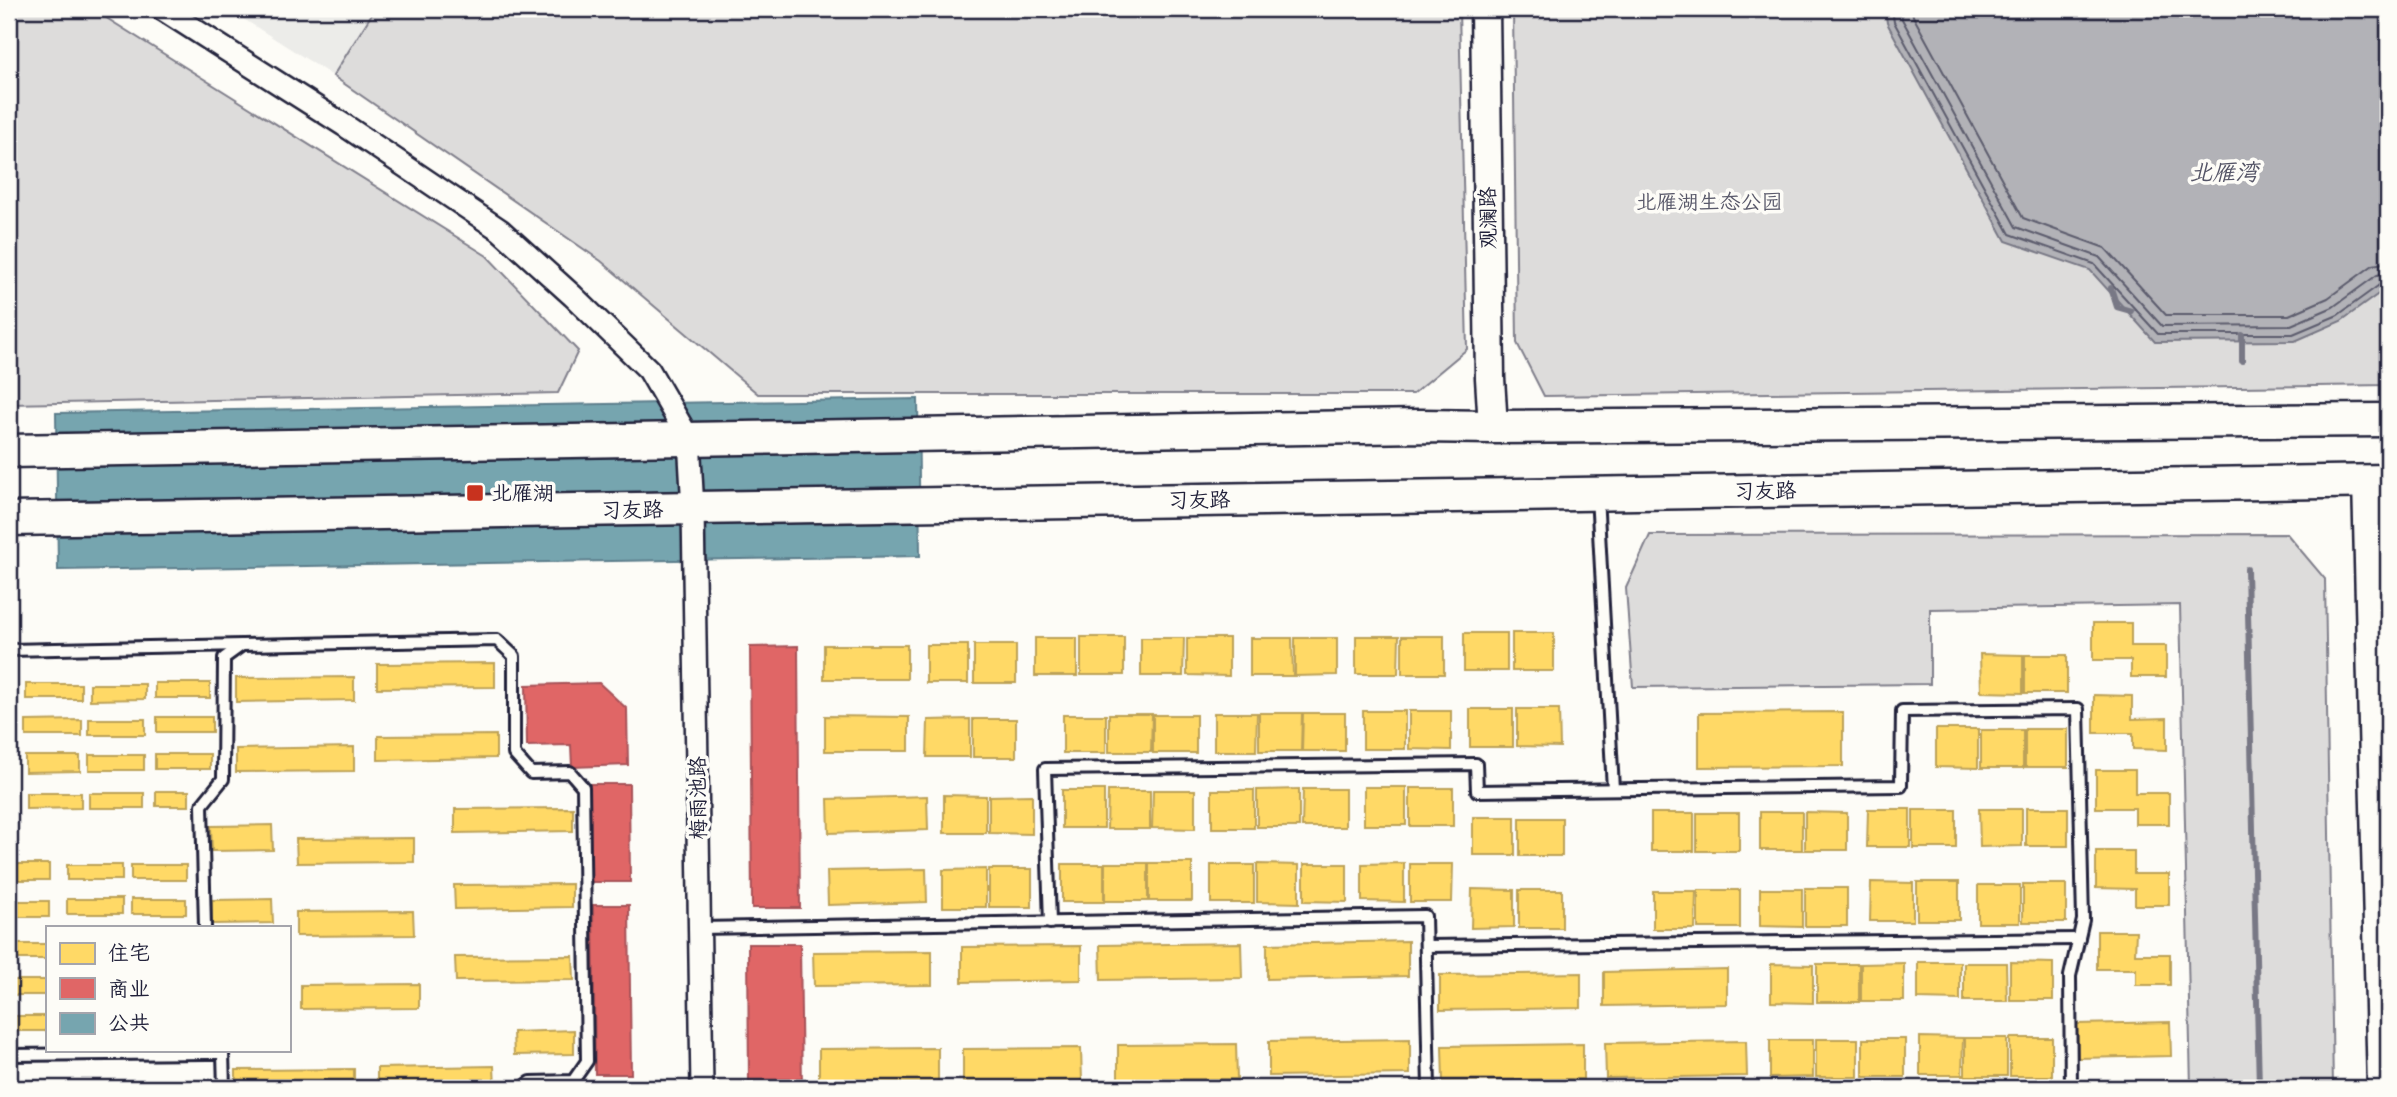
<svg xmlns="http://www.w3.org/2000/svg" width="2397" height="1097" viewBox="0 0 2397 1097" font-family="Mynerve,'LXGW WenKai TC',sans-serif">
  <rect width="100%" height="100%" fill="#fdfcf7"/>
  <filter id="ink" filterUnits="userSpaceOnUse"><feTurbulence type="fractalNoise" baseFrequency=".0143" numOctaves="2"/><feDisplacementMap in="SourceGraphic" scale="14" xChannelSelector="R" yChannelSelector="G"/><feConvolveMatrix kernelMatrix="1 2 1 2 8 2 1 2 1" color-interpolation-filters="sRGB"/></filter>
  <g filter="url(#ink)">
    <path fill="#ecece9" d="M228,9H375L333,76Z"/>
    <g fill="#dddcdb" stroke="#807f8b" stroke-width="2">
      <path d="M9,9H92L487,256L578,351L558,393L9,404Z"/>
      <path d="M375,9H1459L1467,349L1413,394H758L601,261L333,76Z"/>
      <path d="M1513,9H2388V385L1544,396L1517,343Z"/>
      <path d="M2287,534L2325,579L2333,1088H2191L2180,605L1930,609V684L1633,687L1626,588L1650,535Z"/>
    </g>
    <path fill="#b2b2b7" stroke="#787885" stroke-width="2" d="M1885,9H2388V287L2341,321L2295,341L2155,342L2090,270L2006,241L1887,23Z"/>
    <g fill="#ffd966" stroke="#bda259" stroke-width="2">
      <path d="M2093,623H2131V646H2166V677H2131V660H2093Z"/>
      <rect x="1464" y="633" width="43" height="38"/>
      <rect x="1512" y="633" width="42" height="38"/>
      <path d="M1356,636H1399L1398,674H1356Z"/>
      <rect x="1402" y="636" width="42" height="38"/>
      <rect x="1081" y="637" width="43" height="38"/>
      <rect x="1035" y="638" width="42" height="38"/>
      <path d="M1141,638H1184L1183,676H1141Z"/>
      <path d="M1187,638H1229V676L1187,675Z"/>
      <path d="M1250,638H1292L1293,676H1250Z"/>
      <path d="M1295,638H1337V675L1295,676Z"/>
      <rect x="824" y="645" width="83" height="34"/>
      <rect x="926" y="645" width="42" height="38"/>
      <rect x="974" y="645" width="42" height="38"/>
      <path d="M1980,654L2023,655V693L1981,692Z"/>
      <rect x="2025" y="655" width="42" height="38"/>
      <path d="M495,663V687L377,688V664Z"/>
      <path d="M354,677V700L236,702V678Z"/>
      <rect x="155" y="683" width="55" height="15"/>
      <rect x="26" y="684" width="55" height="15"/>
      <path d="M90,684H145V699L90,700Z"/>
      <path d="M2094,695L2132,696V719L2167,718V750L2133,749V733H2094Z"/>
      <rect x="1470" y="709" width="43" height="38"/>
      <path d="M1517,709H1559L1560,747L1517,746Z"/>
      <rect x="1363" y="711" width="42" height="38"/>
      <path d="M1409,711H1451V750L1409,749Z"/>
      <path d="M1843,712V766L1699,767V713Z"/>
      <path d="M1214,713H1257L1256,751H1214Z"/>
      <path d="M1259,713H1302L1301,751H1259Z"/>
      <path d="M1303,713H1345V751H1302Z"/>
      <path d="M1109,714H1152L1151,752H1109Z"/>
      <rect x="1063" y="715" width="43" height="38"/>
      <rect x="1153" y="715" width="43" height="38"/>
      <path d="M825,716L909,717V751H825Z"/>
      <rect x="157" y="717" width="55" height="15"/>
      <rect x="89" y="719" width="56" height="16"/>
      <path d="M970,719V757H927L928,720Z"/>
      <rect x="973" y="719" width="43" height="38"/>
      <path d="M82,720V736H26V721Z"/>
      <path d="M1936,729H1978V768L1936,767Z"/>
      <rect x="2025" y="729" width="43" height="38"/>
      <rect x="1981" y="730" width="42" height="38"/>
      <path d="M496,735V758L378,760V736Z"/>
      <path d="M354,747V771L236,772V749Z"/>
      <rect x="155" y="754" width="55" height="15"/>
      <rect x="89" y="755" width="55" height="15"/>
      <path d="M25,756H80V771L25,772Z"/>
      <path d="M2096,770H2135V793H2169V824H2135V808H2096Z"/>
      <rect x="1364" y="787" width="42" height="38"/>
      <rect x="1410" y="788" width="43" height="38"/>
      <path d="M1299,789V827H1257V790Z"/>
      <path d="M1303,789H1345V827H1302Z"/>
      <rect x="1062" y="790" width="42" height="38"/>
      <path d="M1153,790H1195V829L1152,828Z"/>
      <rect x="1212" y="790" width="42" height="38"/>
      <rect x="156" y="791" width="33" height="15"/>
      <path d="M1108,791H1150V829H1107Z"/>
      <path d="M26,793H81V808L26,809Z"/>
      <rect x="89" y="793" width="55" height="15"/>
      <path d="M944,795L986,796V833H944Z"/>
      <path d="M1032,795V834L989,833V796Z"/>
      <path d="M927,796L928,830L829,833L828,799Z"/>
      <path d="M573,808V831L455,833V809Z"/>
      <rect x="2026" y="808" width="42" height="38"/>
      <path d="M1868,809H1910V847H1867Z"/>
      <path d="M1979,809H2022V846L1980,847Z"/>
      <rect x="1913" y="810" width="43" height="38"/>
      <rect x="1760" y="812" width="42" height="38"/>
      <path d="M1805,812L1847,813V850H1805Z"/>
      <rect x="1651" y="813" width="43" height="38"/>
      <rect x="1697" y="813" width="42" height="38"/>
      <rect x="1473" y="817" width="42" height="38"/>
      <rect x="1520" y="818" width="42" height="38"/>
      <path d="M272,825L273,850L212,851L211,826Z"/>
      <path d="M414,838V862L297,863L296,839Z"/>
      <path d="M2096,851H2134V874H2169V905H2135V889L2096,888Z"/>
      <rect x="1105" y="863" width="43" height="38"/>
      <rect x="1149" y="863" width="43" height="38"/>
      <path d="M1404,863V902L1362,901V864Z"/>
      <rect x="9" y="864" width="40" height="16"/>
      <rect x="1062" y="864" width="42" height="38"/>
      <path d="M1257,864L1299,865V903L1257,902Z"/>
      <path d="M1304,864H1347V902L1304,901Z"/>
      <path d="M1410,864H1453L1452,902H1410Z"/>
      <rect x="67" y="865" width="55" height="15"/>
      <rect x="131" y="865" width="55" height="15"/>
      <rect x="1211" y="865" width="43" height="38"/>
      <path d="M926,869L927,902L828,905L827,871Z"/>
      <path d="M986,869V907H943V870Z"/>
      <rect x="989" y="869" width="43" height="38"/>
      <path d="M1871,882L1913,883V921H1870Z"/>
      <rect x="1917" y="882" width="42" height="38"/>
      <path d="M572,884V907L455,909L454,885Z"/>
      <rect x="2023" y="884" width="43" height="38"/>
      <rect x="1978" y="885" width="42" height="38"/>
      <rect x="1805" y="888" width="42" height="38"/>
      <path d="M1472,889L1514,890V927L1471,928Z"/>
      <path d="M1760,889H1802V927L1760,926Z"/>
      <rect x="1519" y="890" width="43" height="38"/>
      <rect x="1698" y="890" width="42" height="38"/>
      <path d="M1653,891H1696L1695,929H1653Z"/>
      <rect x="67" y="899" width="55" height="15"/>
      <rect x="131" y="899" width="55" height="15"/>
      <path d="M272,899L273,923L212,924V900Z"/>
      <rect x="9" y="901" width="40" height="16"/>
      <path d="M413,911L414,935L296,936V912Z"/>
      <path d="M2097,931H2136L2135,954H2170V985H2136V969H2097Z"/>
      <path d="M1408,941V976L1267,979V944Z"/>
      <path d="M1241,943L1242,978L1101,980L1100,945Z"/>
      <rect x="9" y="944" width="38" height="15"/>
      <path d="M1081,946V980L962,982V947Z"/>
      <path d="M932,951V985L814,986L813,952Z"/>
      <path d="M573,956L574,980L456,981L455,957Z"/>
      <path d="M1918,962H1960V1000L1918,999Z"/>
      <path d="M2010,962L2053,963V1000H2010Z"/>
      <path d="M1904,963V1001H1861V964Z"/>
      <path d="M1964,963H2006L2007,1001H1964Z"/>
      <path d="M1771,964L1813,965V1003L1771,1002Z"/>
      <rect x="1817" y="964" width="42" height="38"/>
      <path d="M1727,969V1004L1604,1006V972Z"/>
      <path d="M1581,973V1008L1440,1010V975Z"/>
      <rect x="9" y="980" width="38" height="15"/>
      <path d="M419,984V1008L301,1009V985Z"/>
      <rect x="9" y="1016" width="37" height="15"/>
      <path d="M2170,1022L2171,1056L2078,1058L2077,1024Z"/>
      <path d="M574,1030V1054L514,1055L513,1032Z"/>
      <path d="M1920,1037L1963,1038L1962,1075H1920Z"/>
      <rect x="1965" y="1038" width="42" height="38"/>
      <rect x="2010" y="1038" width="42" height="38"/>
      <path d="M1410,1039V1074L1269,1076V1041Z"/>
      <rect x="1816" y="1039" width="42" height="38"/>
      <rect x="1863" y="1039" width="42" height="38"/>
      <path d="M1770,1040H1813V1077L1770,1078Z"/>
      <path d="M1746,1041L1747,1076L1606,1078L1605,1043Z"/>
      <path d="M1236,1044L1237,1079L1118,1080V1045Z"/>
      <path d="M1583,1044V1079L1443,1081L1442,1046Z"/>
      <path d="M938,1048V1083L819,1084V1049Z"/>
      <path d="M1081,1048L1082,1082L963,1083V1049Z"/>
      <path d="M494,1066L495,1088H377V1068Z"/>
      <path d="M354,1069V1088H236V1070Z"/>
      <path d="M213,1083V1088H158V1084Z"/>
      <rect x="90" y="1084" width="55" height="4"/>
      <rect x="18" y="1085" width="56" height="3"/>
    </g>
    <g fill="#e06666" stroke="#a75259" stroke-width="2">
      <path d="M798,646L800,908H752L750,647Z"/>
      <path d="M599,683L627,709L628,765L572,767L571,745L527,746L526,685Z"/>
      <path d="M590,784H629L630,882H591Z"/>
      <path d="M593,905H629L631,1074H595Z"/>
      <path d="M748,944H800L802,1088H749Z"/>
    </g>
    <path fill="#76a5af" stroke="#5d7e8c" stroke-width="2" d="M918,399L920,556L58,570L56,413Z"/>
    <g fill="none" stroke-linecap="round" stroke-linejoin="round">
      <g stroke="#5c5c6d" stroke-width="2">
        <path d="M1892,9L1894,22L2010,234L2094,264L2158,334H2293L2338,315L2382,283L2388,281"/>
        <path d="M1901,9L1902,19L2016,227L2099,257L2162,326L2291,325L2333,307L2377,275L2388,273"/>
        <path d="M1912,9L1913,16L2023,218L2105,248L2166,315H2289L2328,298L2373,265L2388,262"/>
      </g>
      <g stroke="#787885" stroke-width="6">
        <path d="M2111,288L2117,307L2131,311"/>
        <path d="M2242,335V361"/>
        <path d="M2247,569L2259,1088"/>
      </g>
      <g stroke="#22223b" stroke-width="16">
        <g id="lane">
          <path d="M1597,495L1613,789"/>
          <path d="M9,650L242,645"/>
          <path d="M1050,923L1045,769L1476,764L1477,791L1901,786L1902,711L2078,709L2083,920L2070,976L2071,1088"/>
          <path d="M205,927L202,805L223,779L224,658L242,645L497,640L514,656V754L531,773L570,772L583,787L587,1061L573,1081L531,1082L523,1088"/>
          <path d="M700,928L1425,916L1429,1088"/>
          <path d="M1426,946L2079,939"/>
          <path d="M207,1053H223L224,1088"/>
          <path d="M9,1055L207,1053V1050"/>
        </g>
      </g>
      <g stroke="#22223b" stroke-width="26">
        <path id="street" d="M162,9L344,125L500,230L573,296L649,370L689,439L693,509L702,1088"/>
      </g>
      <g stroke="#22223b" stroke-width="33">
        <g id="secondary">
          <path d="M1485,9L1490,378L1493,427"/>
          <path d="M2367,481L2382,1088"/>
        </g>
      </g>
      <g stroke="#22223b" stroke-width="37">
        <g id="primary">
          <path d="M9,451L1420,426L1493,427L2388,420"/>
          <path d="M9,519L2388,481"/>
        </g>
      </g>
      <use href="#lane" stroke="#fdfcf7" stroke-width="10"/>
      <use href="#street" stroke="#fdfcf7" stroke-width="21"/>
      <use href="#secondary" stroke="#fdfcf7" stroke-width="28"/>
      <use href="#primary" stroke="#fdfcf7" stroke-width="32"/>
    </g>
  </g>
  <rect fill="#c8321e" stroke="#fdfcf7" stroke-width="2.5" x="466" y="484" width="18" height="18" rx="3.5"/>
  <g text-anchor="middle" stroke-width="7" stroke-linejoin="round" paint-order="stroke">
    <g font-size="21" fill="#5a5a6b" stroke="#fdfcf7">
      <text x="1709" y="209">北雁湖生态公园</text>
    </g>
    <g font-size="21" fill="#22223b" stroke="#fdfcf7">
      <text transform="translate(1488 218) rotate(-91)" y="7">观澜路</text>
      <text transform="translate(1765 491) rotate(-1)" y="7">习友路</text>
      <text transform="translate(1199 500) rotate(-1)" y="7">习友路</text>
      <text transform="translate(632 510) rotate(-1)" y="7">习友路</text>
      <text transform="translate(698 798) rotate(-91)" y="7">梅雨池路</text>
    </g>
    <g font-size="21" fill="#22223b" stroke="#fdfcf7" text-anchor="start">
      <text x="491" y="500">北雁湖</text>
    </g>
    <g font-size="23" font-style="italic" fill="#545466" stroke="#fdfcf7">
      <text x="2224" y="180">北雁湾</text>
    </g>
  </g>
  <rect width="2397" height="1097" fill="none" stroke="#fdfcf7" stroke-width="35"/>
  <rect x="18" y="18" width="2362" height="1062" fill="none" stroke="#22223b" stroke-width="2.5" filter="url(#ink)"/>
  <rect x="46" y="926" width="245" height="126" fill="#fdfcf7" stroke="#a5a5ac" stroke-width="2"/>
  <rect x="60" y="943" width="35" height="21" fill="#ffd966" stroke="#a5a5ac" stroke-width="2"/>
  <text x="108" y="960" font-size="21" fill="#22223b">住宅</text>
  <rect x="60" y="978" width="35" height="21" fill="#e06666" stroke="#a5a5ac" stroke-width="2"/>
  <text x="108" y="996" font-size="21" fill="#22223b">商业</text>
  <rect x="60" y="1013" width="35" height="21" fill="#76a5af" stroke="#a5a5ac" stroke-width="2"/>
  <text x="108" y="1030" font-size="21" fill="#22223b">公共</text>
</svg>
